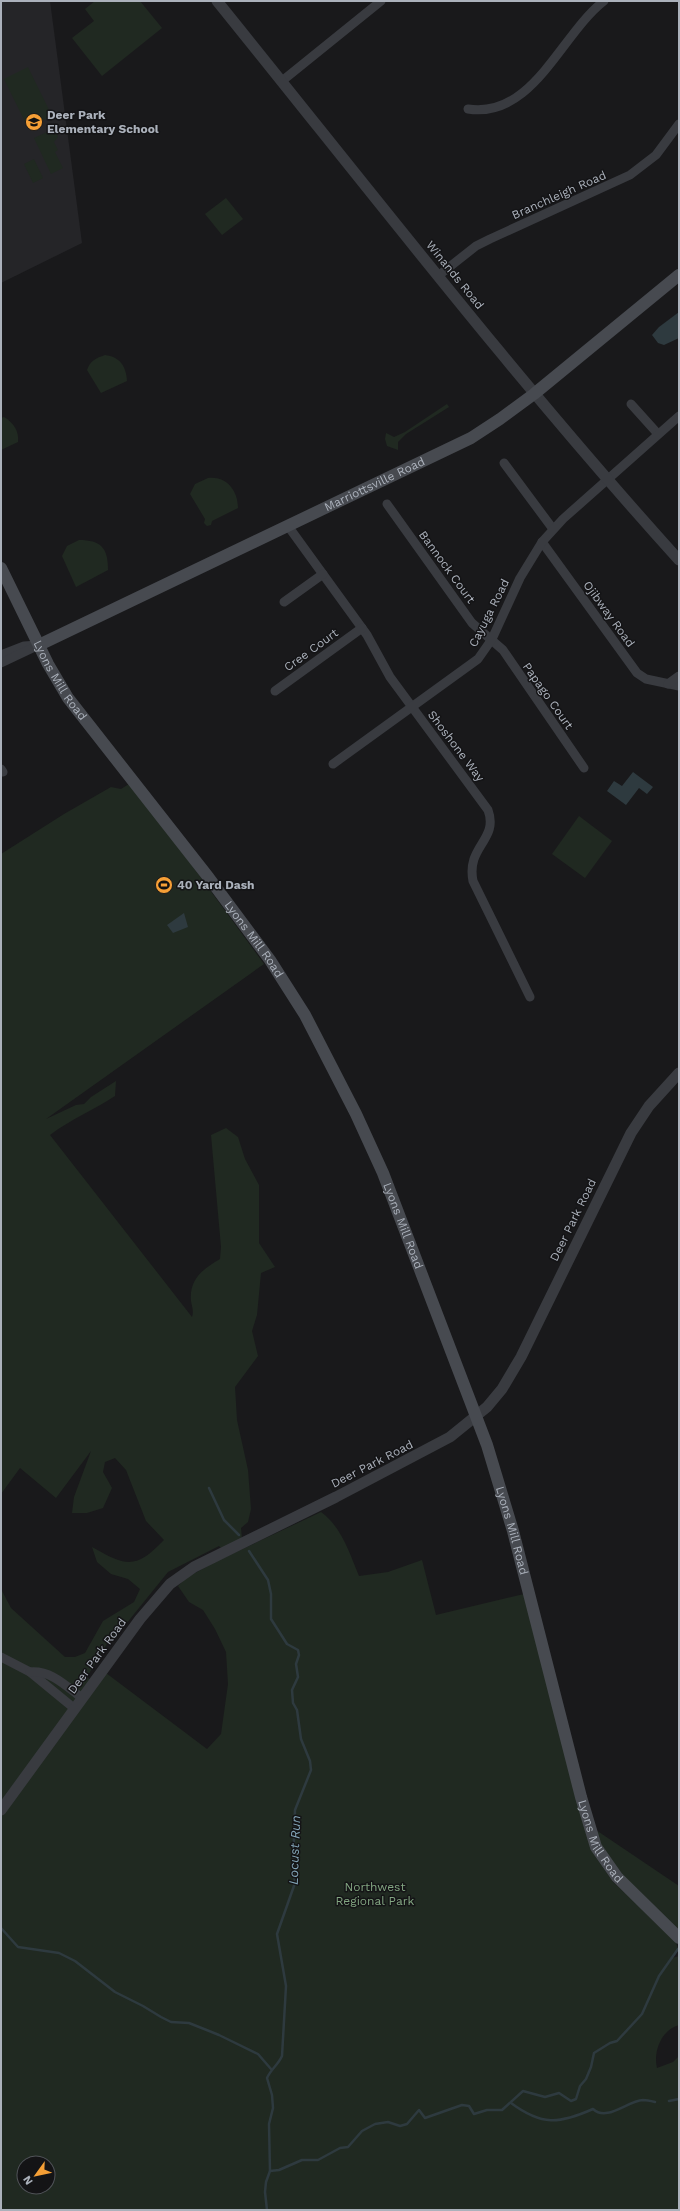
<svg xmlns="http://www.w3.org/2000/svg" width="680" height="2211" viewBox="0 0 680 2211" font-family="'Work Sans',sans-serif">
  <rect width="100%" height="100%" fill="#19191b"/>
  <path fill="#252528" d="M1,1H50L82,243L1,283Z"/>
  <g fill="#202921" fill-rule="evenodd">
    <path d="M95,1H140L162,28L102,76L72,38L94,21L85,9Z"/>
    <path d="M28,67L52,116L28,128L4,79Z"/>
    <path d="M55,130L58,137L54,142L58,150L55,152L63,168L51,174L34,138L49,131Z"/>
    <path d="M34,159L43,178L33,183L24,164Z"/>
    <path d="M226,198L243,219L222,235L205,214Z"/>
    <path d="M105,355C120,357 126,366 127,381L101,393L87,370C90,361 96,358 105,355Z"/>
    <path d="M447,404L449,407L406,434L398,442V450L387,446L385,439L386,433L394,437L405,432Z"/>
    <path d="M4,417C14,423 19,431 18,442L1,450V418Z"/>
    <path d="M208,478C226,476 238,490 238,508L212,521L211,525L207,526L204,523L205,519L190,494L195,484Z"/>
    <path d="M79,540C101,540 108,548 108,570L76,587L62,556L67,546Z"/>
    <path d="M129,784L158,819L264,964L46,1119L76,1105L84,1104L91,1097L116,1081L115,1096C94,1110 71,1119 50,1135L192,1317C194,1311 192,1307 191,1301C189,1279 203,1269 220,1259L221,1247L211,1135L226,1128L238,1137L245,1159L259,1185V1243L275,1267L261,1273L257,1315L252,1331L258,1356L235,1387L237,1420L248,1470L251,1509L248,1522L241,1528L242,1539L221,1548L219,1546L168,1572L126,1624L108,1642L87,1677L97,1686L106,1673L207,1749L221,1734L228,1684L226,1652L215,1629L203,1610L189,1602L178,1586L186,1578L215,1562L321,1512C341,1526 350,1554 359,1576L388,1572L422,1560L436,1615L524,1594L595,1856L613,1882L675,1939L678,1949L672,1958L679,1956V2025C661,2030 653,2052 657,2068L673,2062L679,2056V2210H1V1589L11,1608L65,1657H75L85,1653L103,1621L134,1602L140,1589L128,1579L111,1574L97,1562L92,1547C127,1567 136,1569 164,1540L146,1521L126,1470L115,1458L105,1462L103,1472L112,1488L103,1508L87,1513H72L74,1497L91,1451L56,1498L20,1468L1,1494V854L64,814L111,787L121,789ZM24,2163H48V2187H24Z"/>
    <path d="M579,816L612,841L585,878L552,854Z"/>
    <path d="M593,1828L679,1886V1931L612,1866Z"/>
  </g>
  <g fill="#2e3a3f">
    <path d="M679,312V338L664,345L658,343L652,335L659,327Z"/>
    <path d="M633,772L653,787L647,794L639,788L626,805L607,791L614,781L622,786Z"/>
    <path d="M184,913L188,927L173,933L167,925Z"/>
  </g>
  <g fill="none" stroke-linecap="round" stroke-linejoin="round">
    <g stroke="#2e3a3f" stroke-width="2.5">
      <path d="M209,1488L224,1520L239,1535"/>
      <path d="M249,1551L268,1580L271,1594V1619L287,1644L298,1650L299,1655L296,1664L298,1677L292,1690L293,1703L297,1710L301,1739L310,1761L311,1770L295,1810L293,1865L295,1883L277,1934L286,1986L282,2056C278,2065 271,2069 267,2078L272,2095L273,2108L269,2124L270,2171L266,2182L265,2192L267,2210"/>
      <path d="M1,1928L18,1947L59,1953L75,1961L115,1992L143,2006L161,2017L171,2022L189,2023L219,2035L258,2054L271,2069"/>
      <path d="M669,2101L679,2099"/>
      <path d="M511,2103C542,2126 559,2124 593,2109C607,2122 627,2101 643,2100C647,2100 651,2101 655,2102"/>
      <path d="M270,2171L279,2170L302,2160H318L340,2148L348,2147L362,2131L375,2124L388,2122L400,2126L407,2124L419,2110L425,2118L462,2105L469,2106L474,2114L487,2110H502L523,2091L545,2097L559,2093L571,2101L576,2099L580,2086L586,2079L591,2067L594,2053L610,2043L617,2041L642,2014L659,1976L678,1949"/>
    </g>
    <g stroke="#393b40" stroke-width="9">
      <path d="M282,81L381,1"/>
      <path d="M468,109C533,119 561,34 604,1"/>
      <path d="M438,276L476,246L490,239L630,175L656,155L679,124"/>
      <path d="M631,404L658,434"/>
      <path d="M504,463L553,529"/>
      <path d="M387,504L472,623L503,650L584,768"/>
      <path d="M288,526L367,635L390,677L488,810C499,840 466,846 473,881L530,997"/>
      <path d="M542,542L637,673L646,679L679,686"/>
      <path d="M284,602L323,574"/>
      <path d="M1,655L24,646L38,645"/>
      <path d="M1,663L39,645"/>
      <path d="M668,684L679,676"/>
      <path d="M275,691L362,628"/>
      <path d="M333,764L478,659L492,639L520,578L542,542L563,519L679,416"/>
      <path d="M1,769L3,772"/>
      <path d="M1,1657L30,1672L75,1709"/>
      <path d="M30,1672C51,1670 66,1686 82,1698"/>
    </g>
    <g stroke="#393b40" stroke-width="11">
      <path d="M217,1C369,189 517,381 679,560"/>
      <path d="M1,1810L140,1619L170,1584L194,1567L336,1497L450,1437L487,1407L502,1389L521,1357L631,1133L649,1106L679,1073"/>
    </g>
    <g stroke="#474a50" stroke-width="12">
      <path id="s1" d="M1,568L48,664L68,698L209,878L270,960L305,1015L356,1114L383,1173L487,1445L513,1531L581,1797L596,1847L617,1877L679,1938"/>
      <path id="s2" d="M39,645L471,438L500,419L534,394L679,275"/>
    </g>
  </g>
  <defs>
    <g id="school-disc" transform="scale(0.9)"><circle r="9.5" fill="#f59f36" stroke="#141416"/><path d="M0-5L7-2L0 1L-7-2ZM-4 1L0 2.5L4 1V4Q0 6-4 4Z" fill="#111"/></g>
    <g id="stadium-disc" transform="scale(0.9)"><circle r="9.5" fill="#f59f36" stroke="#141416"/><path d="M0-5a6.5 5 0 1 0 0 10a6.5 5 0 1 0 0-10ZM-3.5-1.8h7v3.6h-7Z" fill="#111"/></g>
  </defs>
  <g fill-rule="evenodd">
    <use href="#school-disc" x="34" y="122"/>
    <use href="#stadium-disc" x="164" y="885"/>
  </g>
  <g text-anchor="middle" stroke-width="3" stroke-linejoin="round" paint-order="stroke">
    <g font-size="12" font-weight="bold" fill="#abb1bb" stroke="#141416" text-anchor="start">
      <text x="47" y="119">Deer Park<tspan x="47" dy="14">Elementary School</tspan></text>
      <text x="177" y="889">40 Yard Dash</text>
    </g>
    <g font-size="12" fill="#abb1bb" stroke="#141416">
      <text transform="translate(559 195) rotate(-24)" y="4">Branchleigh Road</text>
      <text transform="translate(455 275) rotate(51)" y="4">Winands Road</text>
      <text dy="4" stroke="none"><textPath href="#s2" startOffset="372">Marriottsville Road</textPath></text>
      <text transform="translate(447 567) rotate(54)" y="4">Bannock Court</text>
      <text transform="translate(489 613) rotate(-63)" y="4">Cayuga Road</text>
      <text transform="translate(609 614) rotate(54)" y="4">Ojibway Road</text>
      <text transform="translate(311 650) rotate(-36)" y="4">Cree Court</text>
      <text dy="4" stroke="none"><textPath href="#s1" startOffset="127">Lyons Mill Road</textPath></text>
      <text transform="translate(548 696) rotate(55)" y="4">Papago Court</text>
      <text transform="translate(456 746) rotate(53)" y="4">Shoshone Way</text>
      <text dy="4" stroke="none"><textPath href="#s1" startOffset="451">Lyons Mill Road</textPath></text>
      <text transform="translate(573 1220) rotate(-64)" y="4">Deer Park Road</text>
      <text dy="4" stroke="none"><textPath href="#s1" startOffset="775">Lyons Mill Road</textPath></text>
      <text transform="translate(372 1464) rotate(-27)" y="4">Deer Park Road</text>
      <text dy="4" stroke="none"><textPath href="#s1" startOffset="1099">Lyons Mill Road</textPath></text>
      <text transform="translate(97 1656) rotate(-54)" y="4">Deer Park Road</text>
      <text dy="4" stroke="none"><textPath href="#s1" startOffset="1423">Lyons Mill Road</textPath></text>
    </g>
    <g font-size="12" fill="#83a682" stroke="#141416">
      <text x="375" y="1891">Northwest<tspan x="375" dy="14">Regional Park</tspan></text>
    </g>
    <g font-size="13" font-style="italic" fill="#82a3b6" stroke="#141416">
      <text transform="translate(294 1850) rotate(-88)" y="5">Locust Run</text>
    </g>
  </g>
  <rect width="680" height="2211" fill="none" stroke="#abb1bb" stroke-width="4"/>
  <g transform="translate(36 2175) rotate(237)"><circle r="19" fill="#141416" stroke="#505358"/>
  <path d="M0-3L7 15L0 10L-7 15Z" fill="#f59f36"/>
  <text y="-6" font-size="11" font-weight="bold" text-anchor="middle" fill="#abb1bb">N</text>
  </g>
</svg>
